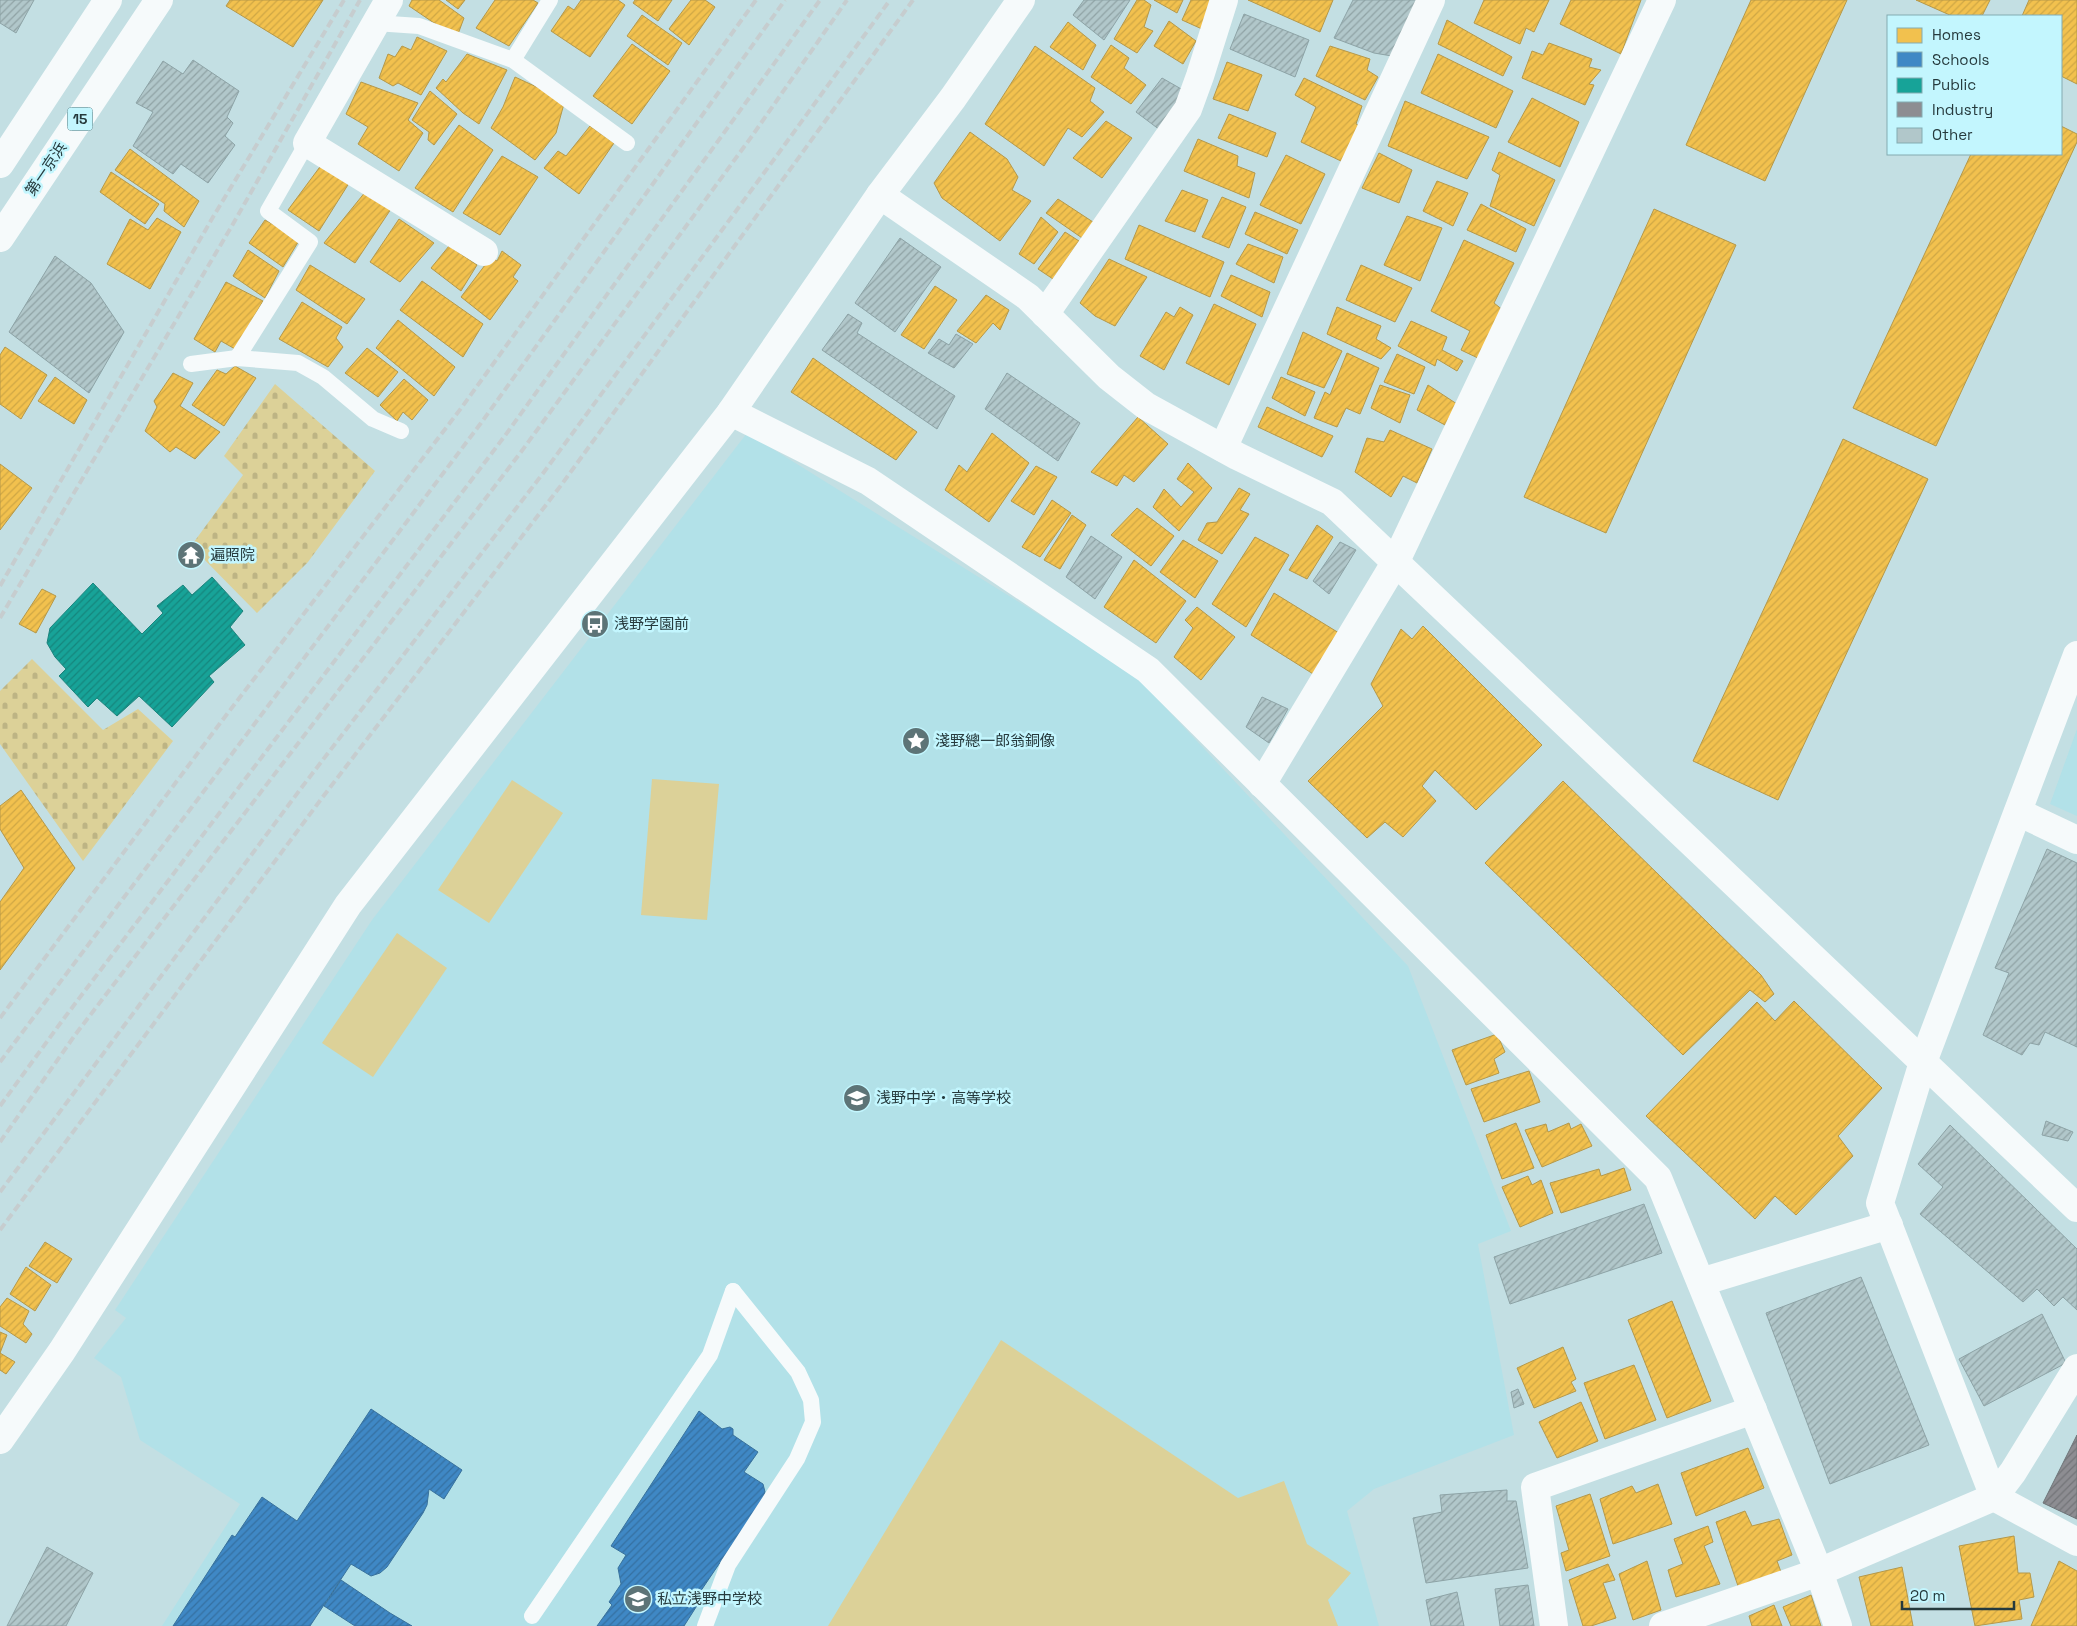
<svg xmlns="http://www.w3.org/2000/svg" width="2077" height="1626" viewBox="0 0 2077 1626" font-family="'Space Grotesk','Noto Sans JP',sans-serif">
  <defs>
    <pattern id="cemetery-stones" width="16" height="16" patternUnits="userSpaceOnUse" patternTransform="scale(1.25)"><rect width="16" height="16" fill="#dcd198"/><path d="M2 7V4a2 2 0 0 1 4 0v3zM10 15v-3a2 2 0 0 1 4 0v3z" fill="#bdb484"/></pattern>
    <pattern id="homes-hatch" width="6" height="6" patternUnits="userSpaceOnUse" patternTransform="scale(1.25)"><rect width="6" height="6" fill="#f2c14e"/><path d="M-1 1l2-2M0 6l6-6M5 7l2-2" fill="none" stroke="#cfa745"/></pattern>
    <pattern id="schools-hatch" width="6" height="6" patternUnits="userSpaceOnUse" patternTransform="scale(1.25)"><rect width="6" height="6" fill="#3f88c5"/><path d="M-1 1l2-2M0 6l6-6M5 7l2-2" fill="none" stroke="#3570a1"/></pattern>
    <pattern id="public-hatch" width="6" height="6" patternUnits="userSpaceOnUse" patternTransform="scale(1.25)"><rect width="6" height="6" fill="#17a398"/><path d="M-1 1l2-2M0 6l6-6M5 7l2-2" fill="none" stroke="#15867d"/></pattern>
    <pattern id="industry-hatch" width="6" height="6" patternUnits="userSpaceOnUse" patternTransform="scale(1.25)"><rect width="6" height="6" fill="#8d8d92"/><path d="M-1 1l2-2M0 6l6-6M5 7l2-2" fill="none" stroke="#737478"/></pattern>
    <pattern id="building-hatch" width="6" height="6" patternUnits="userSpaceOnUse" patternTransform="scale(1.25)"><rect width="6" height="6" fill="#b1c7ca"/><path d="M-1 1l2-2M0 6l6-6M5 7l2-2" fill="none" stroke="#90a3a5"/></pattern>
  </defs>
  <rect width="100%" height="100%" fill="#c3dfe3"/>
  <g fill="#b2e1e8">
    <path d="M747,433L1133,673L1408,966L1511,1231L1478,1244L1514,1435L1374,1489L1347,1511L1379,1626H162L240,1504L140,1440L121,1377L94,1358L126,1318L115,1310L372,920Z"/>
    <path d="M2077,729V816L2050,804Z"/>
  </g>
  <g fill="url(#cemetery-stones)">
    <path d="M275,384L375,471L308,562L257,613L191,546L243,475L224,456Z"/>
    <path d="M32,659L103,730L138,709L173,741L83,861L0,744V691Z"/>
  </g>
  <g fill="#dcd198">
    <path d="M652,779L719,784L707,920L641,915Z"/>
    <path d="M512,780L563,813L489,923L438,890Z"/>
    <path d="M397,933L447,968L373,1077L322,1043Z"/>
    <path d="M1001,1340L1238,1498L1284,1481L1307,1544L1351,1573L1328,1600L1338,1626H828Z"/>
  </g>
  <g fill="url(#homes-hatch)" stroke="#b59849">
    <path d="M230,0H323L293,47L226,6Z"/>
    <path d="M412,0H439L464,18L458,34L440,27L409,6Z"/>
    <path d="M446,0H465L458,9Z"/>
    <path d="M495,0H533L538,3L509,46L476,28Z"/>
    <path d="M581,0H618L625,5L590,57L551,31L568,6L574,10Z"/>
    <path d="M635,0H672L658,21L633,3Z"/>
    <path d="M691,0H705L715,7L689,45L669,29Z"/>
    <path d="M1137,0H1144L1151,5L1144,27L1153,31L1137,53L1114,39Z"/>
    <path d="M1154,0H1183L1177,13Z"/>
    <path d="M1191,0H1212L1202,29L1182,20Z"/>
    <path d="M1248,0H1333L1320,32Z"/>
    <path d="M1484,0H1549L1534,32L1526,28L1520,44L1474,23Z"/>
    <path d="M1571,0H1641L1621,54L1560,24Z"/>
    <path d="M1751,0H1847L1765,181L1686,145Z"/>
    <path d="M1916,0H1990L1982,16H1952Z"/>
    <path d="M2029,0H2077V84L2061,76V16H2022Z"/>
    <path d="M642,15L682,43L668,65L627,36Z"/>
    <path d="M1447,20L1512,57L1503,76L1438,44Z"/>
    <path d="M1169,21L1196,41L1183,64L1154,46Z"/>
    <path d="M1068,22L1096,45L1083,70L1050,47Z"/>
    <path d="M417,37L447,51L421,95L398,83L393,86L379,78L388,54L395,57L402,46L411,50Z"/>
    <path d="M1549,43L1592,59L1589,67L1601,70L1589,84L1594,85L1585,105L1522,78L1532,51L1543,55Z"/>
    <path d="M632,44L670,71L632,124L593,96Z"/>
    <path d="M1111,45L1129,58L1124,68L1146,85L1131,104L1091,77Z"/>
    <path d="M1035,46L1095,88L1090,101L1104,112L1082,137L1068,128L1044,166L985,124Z"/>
    <path d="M1330,46L1370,59L1367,70L1378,77L1365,100L1316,76Z"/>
    <path d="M467,54L507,70L479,124L463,113L436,88L443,79L446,82Z"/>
    <path d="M1438,54L1513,91L1496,128L1421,93Z"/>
    <path d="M1227,62L1262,75L1248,111L1213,99Z"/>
    <path d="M515,77L565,100L556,133L535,160L491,128L503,107Z"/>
    <path d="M1304,78L1362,106L1356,124L1363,128L1343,162L1301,142L1316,107L1295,95Z"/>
    <path d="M361,82L418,103L408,120L423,133L399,171L358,144L368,127L346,114Z"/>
    <path d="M430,91L457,114L434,145L428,140L429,132L412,120Z"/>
    <path d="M1532,98L1579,122L1560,167L1508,142Z"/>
    <path d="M1405,101L1489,137L1467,179L1388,146Z"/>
    <path d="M1229,114L1276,133L1267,157L1218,138Z"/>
    <path d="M1106,121L1132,138L1102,178L1073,158Z"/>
    <path d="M459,125L493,150L453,212L415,188Z"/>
    <path d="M590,126L614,143L579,194L544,168L558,151L566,156Z"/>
    <path d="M2061,126L2077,134V142L1936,446L1853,408L1971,154H2061Z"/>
    <path d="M970,132L1007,159L1018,177L1012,190L1031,201L1000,241L942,198L934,183Z"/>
    <path d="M1198,139L1238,156L1237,166L1255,173L1249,198L1184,171Z"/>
    <path d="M130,149L199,201L184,227L164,211L165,204L115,170Z"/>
    <path d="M1499,152L1555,180L1534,226L1490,206L1500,175L1492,170Z"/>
    <path d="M1379,153L1412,170L1399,203L1362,188Z"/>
    <path d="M1286,155L1325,174L1301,224L1260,205Z"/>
    <path d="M502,156L538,177L500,235L463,213Z"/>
    <path d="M322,164L351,180L319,231L288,210Z"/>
    <path d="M111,172L159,204L145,224L100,192Z"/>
    <path d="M1437,181L1468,193L1453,226L1423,211Z"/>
    <path d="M1182,190L1208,200L1195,232L1165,221Z"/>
    <path d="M366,191L391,209L355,263L324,243Z"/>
    <path d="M1222,197L1246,207L1229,248L1202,237Z"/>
    <path d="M1058,199L1093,222L1085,240L1046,213Z"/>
    <path d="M1481,204L1526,229L1516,252L1467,230Z"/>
    <path d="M1654,209L1736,245L1606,533L1524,497Z"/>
    <path d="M1255,212L1298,230L1287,254L1245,234Z"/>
    <path d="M1407,216L1442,228L1420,281L1384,265Z"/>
    <path d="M1041,217L1058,232L1034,264L1019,254Z"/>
    <path d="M157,218L181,232L150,289L107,264L130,219L148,230Z"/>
    <path d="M399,219L434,243L400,282L370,262Z"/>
    <path d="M265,220L300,239L283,267L249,243Z"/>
    <path d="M1139,225L1224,262L1210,297L1125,259Z"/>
    <path d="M1065,232L1079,241L1053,279L1038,269Z"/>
    <path d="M1464,240L1514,263L1494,303L1504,311L1480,359L1461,350L1470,331L1431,311Z"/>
    <path d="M1248,244L1283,257L1274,283L1236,264Z"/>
    <path d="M449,246L477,265L461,291L431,268Z"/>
    <path d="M248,250L279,271L265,298L233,276Z"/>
    <path d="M502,251L521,265L513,277L518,281L490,320L461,297L491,257L497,261Z"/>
    <path d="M1109,259L1147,277L1115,326L1095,316L1080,303Z"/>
    <path d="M310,265L365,299L347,324L296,290Z"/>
    <path d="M1361,265L1412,288L1395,322L1346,300Z"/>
    <path d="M1231,275L1270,292L1262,317L1221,296Z"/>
    <path d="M422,281L483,324L463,357L400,310Z"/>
    <path d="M226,282L263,301L235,349L221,341L215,352L194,339Z"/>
    <path d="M935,286L957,300L924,349L901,335Z"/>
    <path d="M986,295L1009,310L1000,330L993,323L976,343L957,331Z"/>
    <path d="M302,302L342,327L336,338L343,347L328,367L279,339Z"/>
    <path d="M1214,304L1256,324L1229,385L1186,363Z"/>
    <path d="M1180,307L1193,315L1164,370L1140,356L1166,312L1174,317Z"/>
    <path d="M1337,307L1381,326L1376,339L1391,348L1381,359L1327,334Z"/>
    <path d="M398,320L455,367L434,396L376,348Z"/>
    <path d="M1411,321L1447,337L1442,350L1463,361L1457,371L1437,359L1435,366L1398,346Z"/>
    <path d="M1303,332L1342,351L1324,388L1287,374Z"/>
    <path d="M5,347L47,375L21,419L0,404V355Z"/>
    <path d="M367,348L398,372L378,397L345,373Z"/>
    <path d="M1347,353L1379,368L1360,414L1346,408L1337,427L1314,418L1325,392L1330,395Z"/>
    <path d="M1397,354L1425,367L1414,394L1384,382Z"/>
    <path d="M813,358L917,432L896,460L791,392Z"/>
    <path d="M235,366L256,378L224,426L192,405L217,370L226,374Z"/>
    <path d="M173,373L193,383L180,406L220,432L195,459L176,447L170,452L145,431L157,407L154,401Z"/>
    <path d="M55,377L87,400L74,424L38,401Z"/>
    <path d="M1281,377L1315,392L1305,416L1272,398Z"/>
    <path d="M404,379L428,400L412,420L403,412L397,421L380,405Z"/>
    <path d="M1380,385L1410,395L1400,423L1371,408Z"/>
    <path d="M1428,385L1457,404L1445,425L1417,410Z"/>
    <path d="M1267,407L1333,436L1322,457L1258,427Z"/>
    <path d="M1138,417L1168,444L1134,482L1124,475L1117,486L1091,472Z"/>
    <path d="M1390,430L1432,449L1417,483L1403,476L1391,497L1355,472L1367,438L1384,442Z"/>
    <path d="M992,433L1029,463L989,522L945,490L959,465L967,472Z"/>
    <path d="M1843,439L1928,479L1778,800L1693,761Z"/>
    <path d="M1188,463L1212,488L1179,531L1153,507L1164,489L1181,507L1194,492L1177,479Z"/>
    <path d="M0,464L32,488L0,530Z"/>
    <path d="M1036,466L1057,477L1034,515L1011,501Z"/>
    <path d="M1239,488L1250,494L1240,510L1249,514L1222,554L1198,540L1207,523L1217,522Z"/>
    <path d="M1052,500L1071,513L1040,557L1022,547Z"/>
    <path d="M1137,508L1174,536L1151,566L1111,535Z"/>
    <path d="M1072,515L1086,525L1060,569L1044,560Z"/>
    <path d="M1317,525L1333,537L1307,579L1289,570Z"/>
    <path d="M1255,537L1289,555L1246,627L1212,604Z"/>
    <path d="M1183,540L1218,561L1195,598L1160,572Z"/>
    <path d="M1134,560L1186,601L1156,643L1104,607Z"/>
    <path d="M42,589L56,596L36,633L19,624Z"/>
    <path d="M1274,593L1339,633L1318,677L1251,635Z"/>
    <path d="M1197,607L1235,637L1201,680L1174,657L1193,628L1185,620Z"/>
    <path d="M1423,626L1542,745L1476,810L1435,770L1422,786L1436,801L1403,837L1385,822L1367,838L1308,781L1383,706L1371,684L1401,629L1412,639Z"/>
    <path d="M1563,781L1761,975L1774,994L1765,1002L1750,990L1683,1055L1485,863Z"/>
    <path d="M21,790L75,868L0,970V902L24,868L0,829V806Z"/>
    <path d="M1794,1001L1882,1088L1838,1136L1853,1156L1796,1215L1775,1196L1755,1219L1646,1116L1757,1002L1775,1021Z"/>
    <path d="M1497,1034L1505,1052L1494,1059L1499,1073L1466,1085L1452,1050Z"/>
    <path d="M1529,1071L1540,1102L1484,1122L1471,1089Z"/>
    <path d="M1516,1123L1534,1168L1502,1179L1486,1135Z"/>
    <path d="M1569,1123L1571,1129L1581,1124L1592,1146L1542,1167L1525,1130L1546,1124L1548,1132Z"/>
    <path d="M1624,1168L1631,1190L1561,1213L1550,1183L1599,1169L1601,1176Z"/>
    <path d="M1528,1176L1532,1185L1541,1180L1553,1213L1520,1227L1502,1187Z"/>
    <path d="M45,1242L72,1259L57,1283L29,1266Z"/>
    <path d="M26,1267L51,1285L35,1311L10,1294Z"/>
    <path d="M7,1298L29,1311L23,1324L32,1334L26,1343L0,1326V1307Z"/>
    <path d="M1672,1301L1711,1401L1667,1418L1628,1320Z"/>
    <path d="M0,1332L7,1335L0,1353L15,1362L6,1374L0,1370Z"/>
    <path d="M1563,1347L1576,1379L1571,1382L1576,1391L1534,1408L1517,1368Z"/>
    <path d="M1634,1365L1656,1420L1605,1439L1584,1383Z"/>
    <path d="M1581,1402L1598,1441L1557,1458L1539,1422Z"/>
    <path d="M1748,1448L1764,1488L1696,1516L1681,1473Z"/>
    <path d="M1658,1484L1672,1524L1613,1544L1600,1499L1632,1486L1636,1493Z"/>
    <path d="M1590,1494L1610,1556L1566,1571L1561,1553L1569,1550L1556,1506Z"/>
    <path d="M1745,1511L1752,1526L1779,1519L1792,1555L1777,1561L1781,1572L1738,1586L1716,1522Z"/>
    <path d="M1708,1526L1713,1542L1704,1546L1720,1584L1676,1597L1668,1570L1683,1564L1674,1539Z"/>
    <path d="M2014,1536L2018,1573H2030L2034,1597L2019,1600L2022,1619L1975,1626L1959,1546Z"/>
    <path d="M1647,1561L1661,1610L1633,1620L1619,1574Z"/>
    <path d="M2059,1561L2077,1571V1626H2031Z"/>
    <path d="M1608,1564L1615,1580L1603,1583L1616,1618L1591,1626H1583L1569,1580Z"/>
    <path d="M1902,1567L1913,1626H1871L1859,1577Z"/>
    <path d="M1811,1595L1821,1626H1791L1783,1607Z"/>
    <path d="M1774,1605L1782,1626H1752L1749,1616Z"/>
  </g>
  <g fill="url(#schools-hatch)" stroke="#38719c">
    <path d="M371,1409L462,1470L444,1499L429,1489L427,1505L423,1513L387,1567L380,1573L371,1576L351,1564L310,1626H173L232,1535L235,1537L262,1497L297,1521Z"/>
    <path d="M699,1411L722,1429L730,1427L733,1429V1435L758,1452L744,1472L763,1484L765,1492L763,1499L694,1601L698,1604L684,1626H597L612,1605L609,1602L621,1584L618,1568L626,1555L611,1546Z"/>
    <path d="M341,1580L390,1613L412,1626H355L324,1606Z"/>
  </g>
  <path fill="url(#public-hatch)" stroke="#1c847d" d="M212,577L243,611L230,627L245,645L209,676L214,682L172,727L139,696L117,716L97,698L88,707L59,676L66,669L55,657L47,643L50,628L93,583L142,634L163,613L157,606L183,585L192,595Z"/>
  <path fill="url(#industry-hatch)" stroke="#6e7478" d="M2077,1435V1519L2043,1503Z"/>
  <g fill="url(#building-hatch)" stroke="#8da3a6">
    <path d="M0,0H34L16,33L0,23Z"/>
    <path d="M1084,0H1130L1104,40L1073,15Z"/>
    <path d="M1353,0H1417L1392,56L1374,53L1334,38Z"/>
    <path d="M1244,14L1309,40L1295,77L1230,49Z"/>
    <path d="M193,60L239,91L227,117L233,123L225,136L235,145L208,183L181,164L173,174L133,146L153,112L136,103L163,61L183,74Z"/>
    <path d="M1162,78L1183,90L1160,130L1136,112Z"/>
    <path d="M900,238L941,267L895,332L855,303Z"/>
    <path d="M55,256L91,283L124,332L89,393L9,332Z"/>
    <path d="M848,314L862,323L857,333L955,396L937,429L822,350Z"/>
    <path d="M956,334L973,344L954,368L928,353L939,339L949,345Z"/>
    <path d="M1007,373L1080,423L1058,461L985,409Z"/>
    <path d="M1091,536L1122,557L1095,599L1066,577Z"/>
    <path d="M1340,542L1356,550L1329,594L1313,581Z"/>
    <path d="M1262,697L1288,709L1269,743L1246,727Z"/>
    <path d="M2047,849L2077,863V1047L2045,1032L2039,1045L2030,1043L2022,1055L1983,1035L2009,973L1995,968Z"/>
    <path d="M2046,1121L2073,1132L2068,1141L2042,1135Z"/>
    <path d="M1950,1125L2077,1249V1310L2063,1297L2054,1306L2037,1289L2023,1302L1920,1214L1943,1187L1918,1164Z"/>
    <path d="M1644,1204L1662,1253L1510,1304L1494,1257Z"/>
    <path d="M1861,1277L1929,1445L1830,1484L1766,1313Z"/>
    <path d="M2042,1314L2066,1363L1984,1406L1959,1359Z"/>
    <path d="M1518,1389L1524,1404L1514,1408L1511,1392Z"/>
    <path d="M1507,1490V1501H1516L1528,1568L1426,1583L1413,1518L1442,1512L1440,1495Z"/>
    <path d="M47,1547L93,1573L66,1626H7Z"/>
    <path d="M1528,1585L1534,1626H1500L1495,1589Z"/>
    <path d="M1457,1592L1464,1626H1431L1426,1600Z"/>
  </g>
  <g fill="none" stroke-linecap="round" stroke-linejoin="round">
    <g stroke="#f6fafb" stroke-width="16">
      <path d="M375,23L419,26L513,60L627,143"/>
      <path d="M513,60L550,0"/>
      <path d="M237,358L310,242L268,211L307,143"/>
      <path d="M191,364L237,358L298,363L323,377L373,419L401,431"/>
      <path d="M532,1616L710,1355L733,1291"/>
      <path d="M705,1626L728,1565L797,1459L813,1422L811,1400L798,1372L733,1291"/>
    </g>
    <g stroke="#f6fafb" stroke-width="28">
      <path d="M389,0L307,143L484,252"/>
      <path d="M1045,314L1188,109L1200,76L1224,0"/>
      <path d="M731,412L868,481L1148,670L1658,1178L1819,1572L1838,1626"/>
      <path d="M1223,448L1431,0"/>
      <path d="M2077,655L1923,1062L1880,1203L1994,1497L2077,1542"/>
      <path d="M1262,784L1395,563L1662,0"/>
      <path d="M2018,812L2077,840"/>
      <path d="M1701,1282L1889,1225"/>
      <path d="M1554,1626L1535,1487L1753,1410"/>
      <path d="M1663,1626L1819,1572L1994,1497L2013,1472L2077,1368"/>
    </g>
    <g stroke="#f6fafb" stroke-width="28">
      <path d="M880,195L1028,297L1109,377L1146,406L1237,456L1332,502L2077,1208"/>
      <path d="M0,1440L62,1351L348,905L731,412L880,195L953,98L1021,0"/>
    </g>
    <g stroke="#f6fafb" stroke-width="28">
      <path d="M0,164L108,0"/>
      <path d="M0,238L159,0"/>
    </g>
    <g stroke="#c6cdcf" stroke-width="4" stroke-dasharray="8 4" stroke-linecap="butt">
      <path d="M0,586L213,217L344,0"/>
      <path d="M0,618L233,224L360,0"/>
      <path d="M0,1018L221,722L462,407L756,0"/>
      <path d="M0,1062L481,423L785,0"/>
      <path d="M0,1106L62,1021L504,437L820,0"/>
      <path d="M0,1142L75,1035L521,452L752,136L847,0"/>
      <path d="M0,1192L302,787L544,472L775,158L890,0"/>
      <path d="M0,1230L322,798L562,484L913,0"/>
    </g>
  </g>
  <defs>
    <g id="temple-disc" transform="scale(1.4375)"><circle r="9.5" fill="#5d7477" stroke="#c3f6fe"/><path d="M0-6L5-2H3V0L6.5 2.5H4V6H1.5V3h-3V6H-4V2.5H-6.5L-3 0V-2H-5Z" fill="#fff"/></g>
    <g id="bus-disc" transform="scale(1.4375)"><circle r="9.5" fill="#5d7477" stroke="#c3f6fe"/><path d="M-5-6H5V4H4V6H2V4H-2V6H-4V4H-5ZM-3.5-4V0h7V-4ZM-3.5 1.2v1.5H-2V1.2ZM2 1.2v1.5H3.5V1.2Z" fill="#fff"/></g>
    <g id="sight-disc" transform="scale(1.4375)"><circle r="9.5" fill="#5d7477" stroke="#c3f6fe"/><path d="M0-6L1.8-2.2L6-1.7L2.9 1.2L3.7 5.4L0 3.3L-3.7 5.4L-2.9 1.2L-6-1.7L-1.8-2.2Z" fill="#fff"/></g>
    <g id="school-disc" transform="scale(1.4375)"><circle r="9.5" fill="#5d7477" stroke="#c3f6fe"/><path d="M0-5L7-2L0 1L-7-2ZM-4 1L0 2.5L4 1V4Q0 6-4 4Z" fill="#fff"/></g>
  </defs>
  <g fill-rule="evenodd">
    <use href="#temple-disc" x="191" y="555"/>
    <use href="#bus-disc" x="595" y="624"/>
    <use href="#sight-disc" x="916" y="741"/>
    <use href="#school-disc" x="857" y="1098"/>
    <use href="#school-disc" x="638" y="1599"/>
  </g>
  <g text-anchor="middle" stroke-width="5" stroke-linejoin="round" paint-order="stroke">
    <rect fill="#c3f6fe" stroke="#557277" stroke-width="1" x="67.5" y="107.5" width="25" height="23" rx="4"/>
    <g font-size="14" font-weight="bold" fill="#263a3d">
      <text x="80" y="124">15</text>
    </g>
    <g font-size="15" fill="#263a3d" stroke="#c3f6fe">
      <text transform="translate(46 169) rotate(-56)" y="5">第一京浜</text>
    </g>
    <g font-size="15" fill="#263a3d" stroke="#c3f6fe" text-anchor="start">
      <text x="210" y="560">遍照院</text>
      <text x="614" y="629">浅野学園前</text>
      <text x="935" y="746">淺野總一郎翁銅像</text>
      <text x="876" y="1103">浅野中学・高等学校</text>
      <text x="657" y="1604">私立浅野中学校</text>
    </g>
  </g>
  <rect x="1887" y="15" width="175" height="140" fill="#c3f6fe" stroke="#84abb1"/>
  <rect x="1897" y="28" width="25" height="15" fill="#f2c14e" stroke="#84abb1"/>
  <text x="1932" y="40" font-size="15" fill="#263a3d">Homes</text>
  <rect x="1897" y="52" width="25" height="15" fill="#3f88c5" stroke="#84abb1"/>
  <text x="1932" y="65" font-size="15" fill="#263a3d">Schools</text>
  <rect x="1897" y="78" width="25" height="15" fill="#17a398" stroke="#84abb1"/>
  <text x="1932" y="90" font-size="15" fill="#263a3d">Public</text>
  <rect x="1897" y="102" width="25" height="15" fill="#8d8d92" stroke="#84abb1"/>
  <text x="1932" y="115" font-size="15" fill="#263a3d">Industry</text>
  <rect x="1897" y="128" width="25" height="15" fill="#b1c7ca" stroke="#84abb1"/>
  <text x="1932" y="140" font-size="15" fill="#263a3d">Other</text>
  <path d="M1902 1601v8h112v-8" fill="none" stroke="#263a3d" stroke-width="2.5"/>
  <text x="1910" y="1601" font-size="15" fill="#263a3d" stroke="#c3f6fe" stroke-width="4" paint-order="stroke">20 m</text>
</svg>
